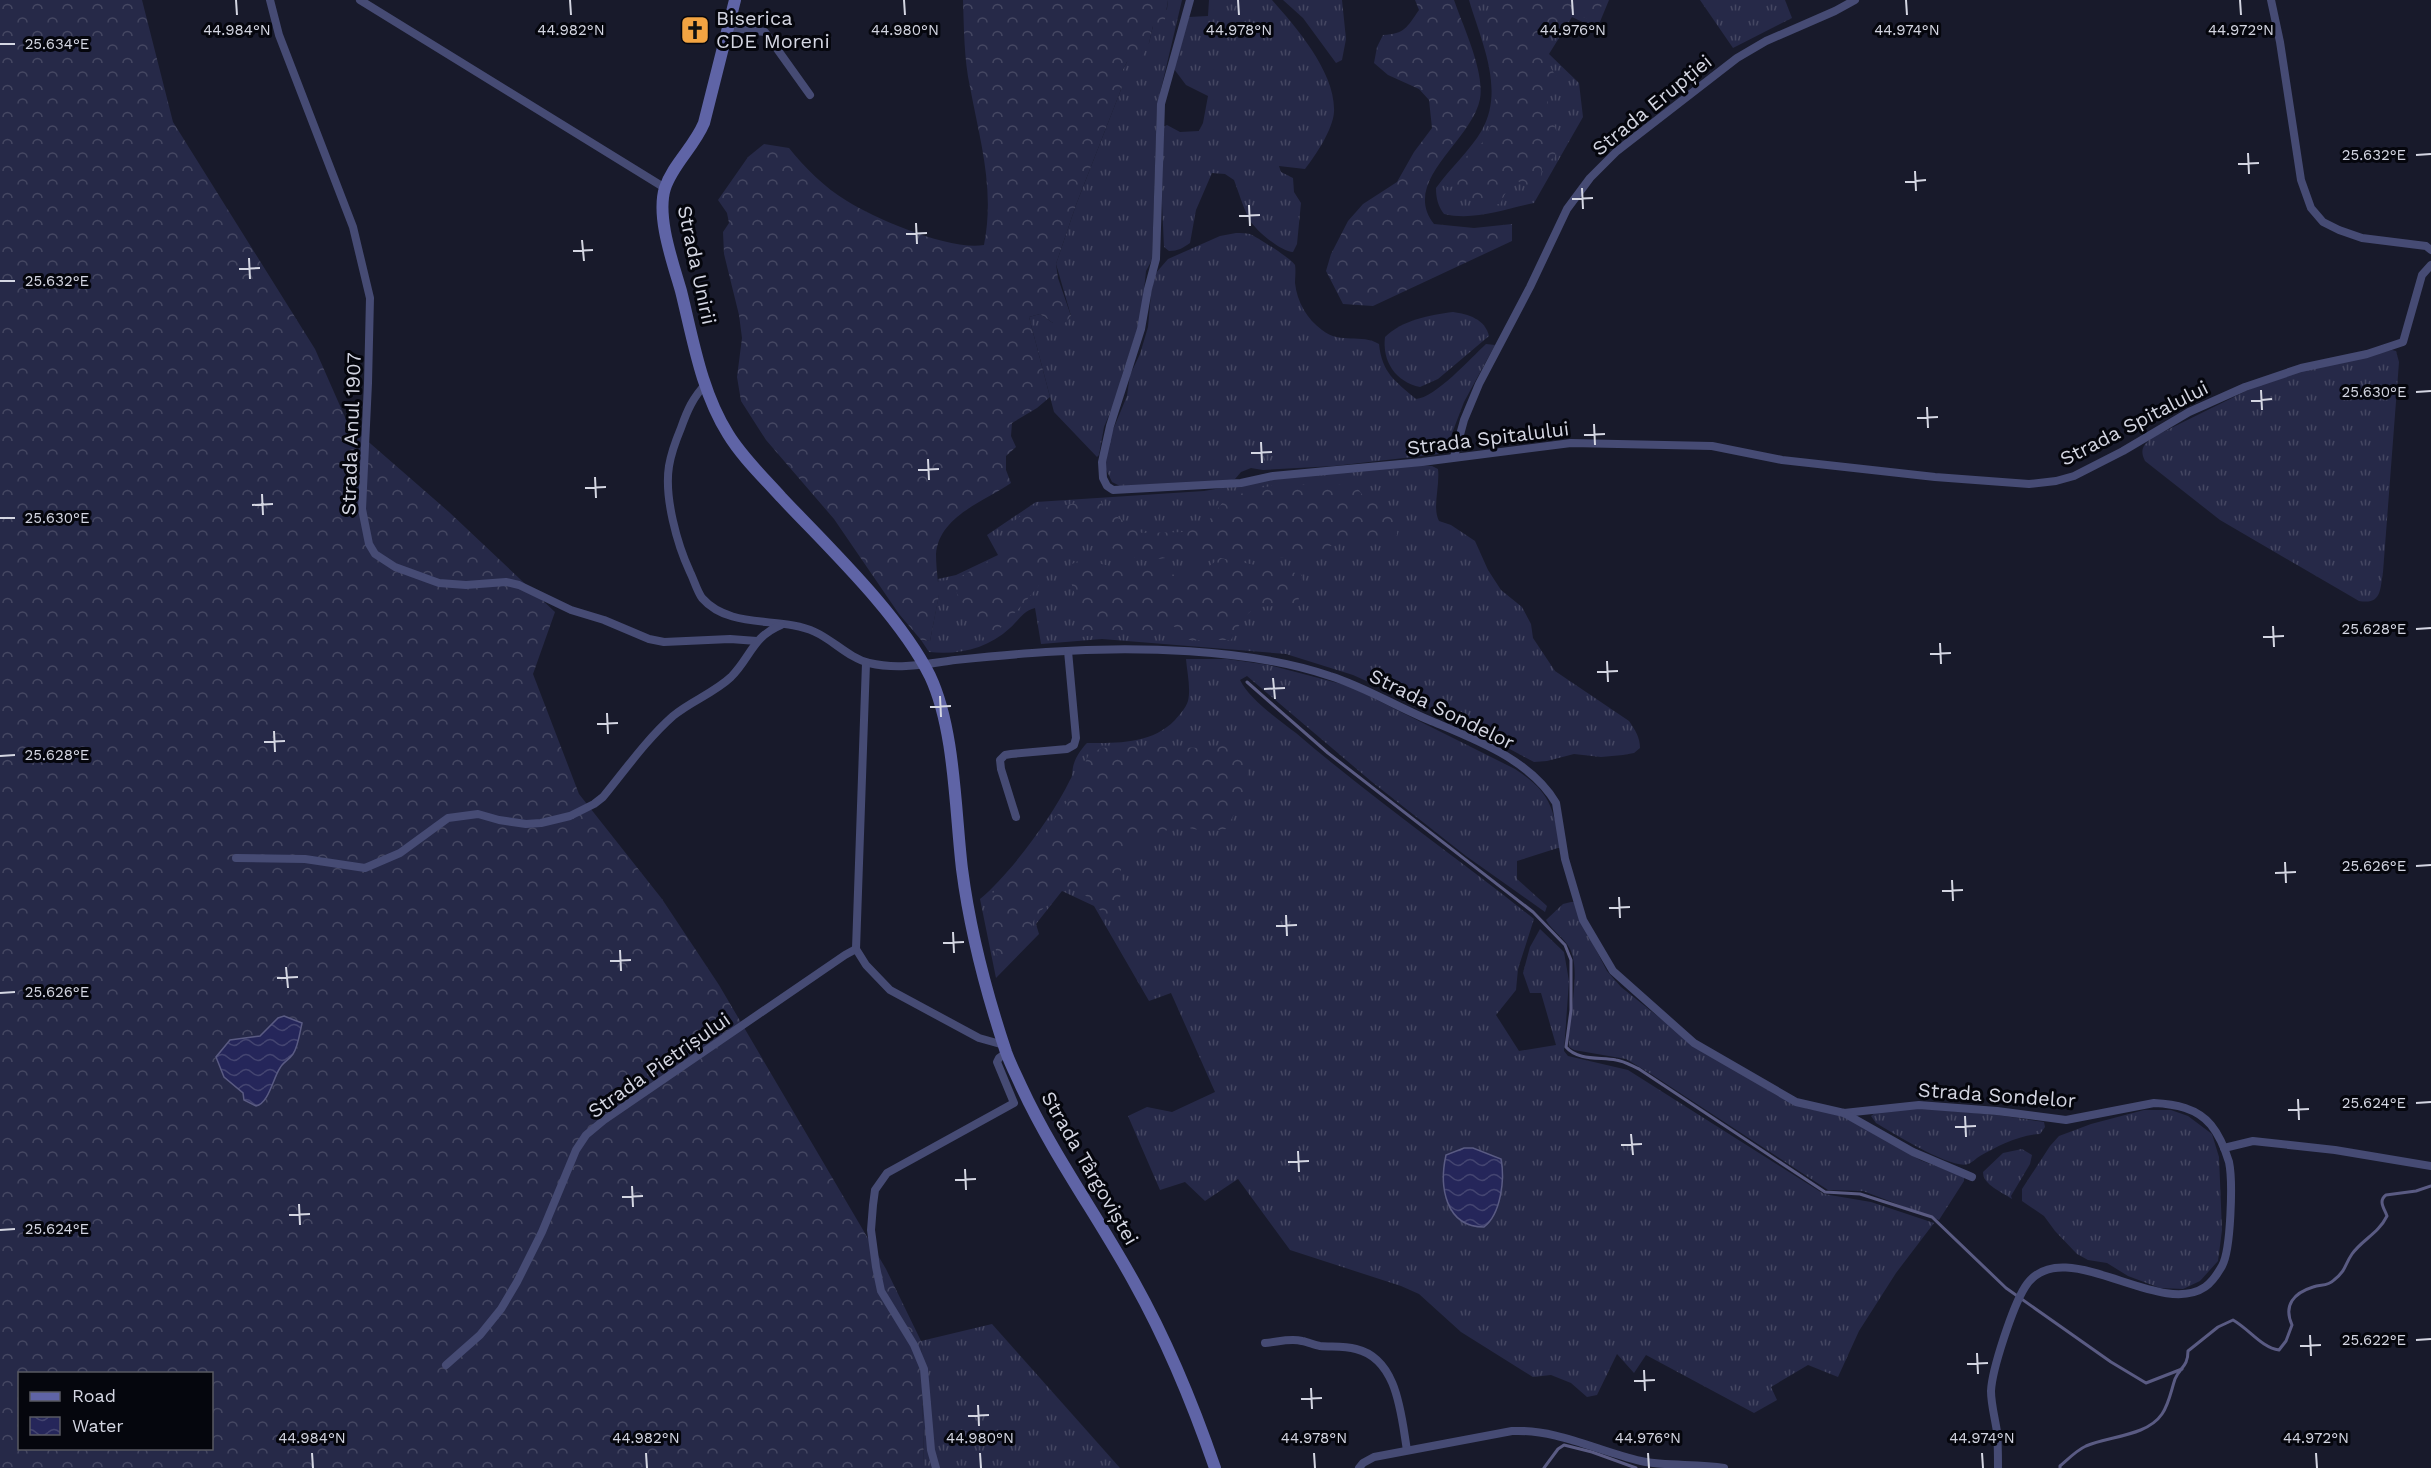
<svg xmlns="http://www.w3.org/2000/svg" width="2431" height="1468" viewBox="0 0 2431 1468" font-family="'Work Sans',sans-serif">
  <defs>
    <pattern id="grass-tufts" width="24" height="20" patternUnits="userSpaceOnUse" patternTransform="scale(1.5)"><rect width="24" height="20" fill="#262948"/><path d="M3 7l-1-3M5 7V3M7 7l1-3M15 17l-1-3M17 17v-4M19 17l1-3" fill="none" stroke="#454762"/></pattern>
    <pattern id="forest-crowns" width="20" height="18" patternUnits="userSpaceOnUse" patternTransform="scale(1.5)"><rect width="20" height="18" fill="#262948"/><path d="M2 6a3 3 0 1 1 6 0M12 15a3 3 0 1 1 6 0" fill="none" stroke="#454762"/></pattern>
    <pattern id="water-waves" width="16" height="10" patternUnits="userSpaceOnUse" patternTransform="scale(1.5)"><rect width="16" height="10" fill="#25265a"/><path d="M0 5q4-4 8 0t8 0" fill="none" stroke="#444571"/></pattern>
  </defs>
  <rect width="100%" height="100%" fill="#181a2b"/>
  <g fill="url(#grass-tufts)">
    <path d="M1168,0H1182L1157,106L1152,260L1146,271L1141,318L1122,375L1117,396L1104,427L1099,455L1097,457L1054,412L1029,317L1040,314L1053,323L1071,316L1056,264L1076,205L1122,87V71L1127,62L1149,43L1153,26L1167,9Z"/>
    <path d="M1209,0H1272C1296,27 1336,73 1334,112C1333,129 1316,155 1305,169L1279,166L1281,172L1293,178L1294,192L1301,203L1297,244L1293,252C1281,252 1255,230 1249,219C1243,207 1239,193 1234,180L1225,174L1212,173L1196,210L1190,243C1183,248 1178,251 1169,251L1164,247L1162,203L1163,127L1167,125L1180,132L1199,131L1203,123L1208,96L1186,85L1174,69L1189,17L1208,16Z"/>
    <path d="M1283,0H1342L1346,39L1342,60L1336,63L1303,18Z"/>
    <path d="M1469,0H1609L1597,29L1572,17L1549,54L1579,83L1583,117L1534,203C1505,209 1474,221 1444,214C1438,206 1436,198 1436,188C1450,168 1470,151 1482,130C1505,89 1481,41 1469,0Z"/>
    <path d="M1700,0H1785L1792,18L1733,48Z"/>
    <path d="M1236,233C1241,233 1246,233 1250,234C1257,237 1293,260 1295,265C1296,271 1295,278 1295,283C1297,302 1307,319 1322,330C1341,345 1361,333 1379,344C1382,373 1395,381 1416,399C1435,398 1471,358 1486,344L1495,345L1464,402L1446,449L1439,454L1334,466L1263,470L1251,468L1241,472L1235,479L1228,481L1120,486L1112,482L1105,467L1110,437L1127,396L1130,375L1140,354L1148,327L1151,294L1155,274L1168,259L1220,236Z"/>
    <path d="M1453,312C1468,314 1485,319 1489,336L1438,379L1420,387C1396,382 1382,362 1385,337C1402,320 1430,315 1453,312Z"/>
    <path d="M2392,350L2396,351L2399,362L2383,572C2380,589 2382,605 2359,601L2220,520L2145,461C2139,449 2144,444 2153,437L2246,391L2285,375Z"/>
    <path d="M1418,465L1432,466L1438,469C1440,487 1432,507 1439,521L1451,525L1475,541L1488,570L1501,590L1522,607L1531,624L1533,638L1555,671L1629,721C1635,730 1640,737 1640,748L1634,753L1623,755L1601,757L1574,754L1547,761L1534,762L1465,725L1353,675L1286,654L1102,639L1041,644L1035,608C1023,611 1019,620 1010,628C987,649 960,655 929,652L921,640L930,641L939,594L938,579L956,575L998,555L987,535L1036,502L1204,491L1274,479Z"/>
    <path d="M1186,659H1227L1269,665L1349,686L1515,769C1552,793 1552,807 1561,847L1517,861V879L1547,906L1545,912L1466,856L1372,782L1247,676L1240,680C1249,699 1279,720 1296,733C1373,799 1455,856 1534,919L1518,969L1516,990L1496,1015L1519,1051L1556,1045L1541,993H1530L1523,973L1530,947L1540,929L1564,952L1569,981L1564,1051L1568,1056L1628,1070L1824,1194L1871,1202L1934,1223L1896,1273L1859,1331L1838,1377L1808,1365L1771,1387L1777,1400L1754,1413L1646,1355L1634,1373L1617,1354L1597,1395L1587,1397L1571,1383L1551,1375L1533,1377L1461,1332L1419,1294L1401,1286L1290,1250L1238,1179L1205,1201L1185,1182L1160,1190L1128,1116L1147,1107L1172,1112L1215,1092L1171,993L1149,1001L1094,906L1062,891L1036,924L1039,934L996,978L980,899C1011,873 1052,817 1070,780C1073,776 1072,772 1073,767C1075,758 1081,749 1087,743C1118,743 1152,744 1175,720C1179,715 1186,708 1188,701C1191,688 1187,672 1186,659Z"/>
    <path d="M1571,902H1575L1582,923L1607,971L1621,987L1690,1042L1776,1095L1808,1109L1835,1113L1853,1121L1920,1160L1964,1177V1181L1939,1220L1863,1191L1828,1190L1651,1074L1626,1059L1574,1050L1569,1047C1567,1020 1582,974 1570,949C1564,937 1552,931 1546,920L1563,904Z"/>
    <path d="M1918,1108L1997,1115L2044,1122L2045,1127L2040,1134C2019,1135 1998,1146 1980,1156C1976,1158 1972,1163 1968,1164C1952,1170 1893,1133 1876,1123L1871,1116L1876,1112Z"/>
    <path d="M2144,1110H2171L2188,1116L2212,1134L2219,1157L2222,1230L2218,1261L2200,1281L2183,1289L2160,1288L2128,1276L2107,1263L2088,1260L2077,1254L2055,1231L2044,1216L2022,1201V1189L2050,1146L2059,1136L2091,1124Z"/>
    <path d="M2022,1149L2032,1155L2030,1164L2011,1196L2012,1199C2002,1192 1983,1185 1983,1172L2003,1153Z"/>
    <path d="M992,1324L1120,1468H924L921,1341Z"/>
  </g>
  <g fill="url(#forest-crowns)" fill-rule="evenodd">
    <path d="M0,0H142L173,122L315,349L348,424L449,512L555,612L533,674L579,794L662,899L719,985L886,1269L921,1341L924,1468H0ZM20,1374H212V1448H20Z"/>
    <path d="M963,0H1168L1164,25L1153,26L1149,43L1141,59L1127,62L1122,71V87L1076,205L1056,264L1058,278L1071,316L1064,324L1053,323L1040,314L1029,317L1050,397L1037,408L1012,423L1011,436L1016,447L1006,456V470L1011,483C985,501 939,516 936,554C936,563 937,573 938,582L958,578L1001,554L1006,541L1005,528L1023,514L1037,509L1100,500L1102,504L1095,519L1024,603L991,638H984L956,592L939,595L930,641L921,640L899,614L834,519L766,440L741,401L737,377L742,338L739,315L724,254L723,232L729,223L727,213L718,200L748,157L764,144L789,148C805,168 824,187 847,201C876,219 950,251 984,245C995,189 980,141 970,87C964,59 964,29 963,0Z"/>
    <path d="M1415,0H1454C1463,26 1485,72 1480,99C1472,141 1400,181 1434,224L1474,228L1512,224V241L1373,306L1343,304L1326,271L1331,254L1348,221L1363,204L1397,182L1414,152L1432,128L1429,100L1419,89L1388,75L1374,63L1377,47L1383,35C1405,34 1407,27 1419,10Z"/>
    <path d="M1491,0H1604L1597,17L1593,21L1571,12C1542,42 1536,48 1561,84L1555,92L1548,95V107L1557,133L1555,157L1542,164C1542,177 1540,184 1528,189L1518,181L1507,190L1500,204L1475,206L1463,186L1447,187L1444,183L1459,163L1482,143L1493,121L1496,89L1485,18Z"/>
    <path d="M1355,484L1365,499L1388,509L1398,516L1397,535L1391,543L1366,539L1333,545L1305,556L1265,558L1238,552L1199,553L1145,561L1125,554L1098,542C1093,527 1102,522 1113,514L1142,533L1185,532L1197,528L1211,518L1222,503L1251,489L1278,485Z"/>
    <path d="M1220,558L1301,574L1303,581L1297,606C1256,608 1253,598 1231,640H1183L1180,631L1172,625L1152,635L1142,636L1139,628L1081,637L1080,610L1069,576L1072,564L1082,559L1113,567L1131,566L1162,571L1181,577L1204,570Z"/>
    <path d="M1240,743L1247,751V791L1226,829C1206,833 1193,830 1174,823C1161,837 1156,839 1138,838L1121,865V895L1107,920C1096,904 1080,884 1059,888L1034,920L1022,946L1002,965L997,955L989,921L987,906L989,897L1016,870L1073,794L1088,756L1101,748L1141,746L1200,748Z"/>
  </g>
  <g fill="url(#water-waves)" stroke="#5a5b83" stroke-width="1.5">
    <path d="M284,1016L302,1023C300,1032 298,1047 293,1054C289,1060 283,1062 280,1068C273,1078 269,1103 256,1106L244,1100L243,1093L224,1077L216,1057L230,1040L260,1036L278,1018Z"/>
    <path d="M1464,1148H1473L1501,1159C1505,1179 1501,1214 1484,1227C1445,1227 1439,1186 1446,1155Z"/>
  </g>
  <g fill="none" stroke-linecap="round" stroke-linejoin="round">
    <g stroke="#5a5b83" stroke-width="3">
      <path d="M1247,682L1328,753L1533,912L1565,945L1571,960V1010L1566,1047C1578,1061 1600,1057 1616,1060C1624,1061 1632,1066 1639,1069L1825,1192L1860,1194L1932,1217L2006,1288L2111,1362L2146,1383L2182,1369"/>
      <path d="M1544,1468L1558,1449L1564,1445L1592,1452L1636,1468"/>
      <path d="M2060,1468V1466C2068,1459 2077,1450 2086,1446C2110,1436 2147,1436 2162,1414C2169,1404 2171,1391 2175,1379C2180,1367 2188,1367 2188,1351L2218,1327L2233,1320C2249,1329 2262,1348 2279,1350L2286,1341L2292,1325C2283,1305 2294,1293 2313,1287C2321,1284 2327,1287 2334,1280C2346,1271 2345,1264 2352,1254C2363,1239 2378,1234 2387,1216C2384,1208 2378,1201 2386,1195L2416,1191L2431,1186"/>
    </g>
    <g stroke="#464b74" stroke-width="8">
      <path d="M270,0L279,35L353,227L370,298L368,383L362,509L369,544L375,554L395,567L439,583L466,585L506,582L519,585L571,610L604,620L649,639L664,642L730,639L757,641"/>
      <path d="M360,0L665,188"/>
      <path d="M1190,0L1161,104L1156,259L1148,289L1141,329L1110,426L1102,462L1103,478L1107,486L1113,490L1241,483L1273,476L1422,462L1571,443L1712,446L1782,460L1935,477L2029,484L2056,481L2074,476L2123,451L2189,412L2245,387L2301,368L2367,354L2403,342L2422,275L2431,265"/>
      <path d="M2271,0L2280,42L2301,180L2311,208L2323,222L2339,230L2362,238L2426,246L2431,250"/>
      <path d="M728,27L765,32L810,95"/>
      <path d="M706,384C693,397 687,411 681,428C676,440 671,454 669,466C664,497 677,544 690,572C694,580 697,591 702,598C730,630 781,616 815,632C833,640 849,658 869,663C898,670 926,664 955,660C985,657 1015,654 1046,652C1132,646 1248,648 1330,676C1365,687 1395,706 1429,720C1474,739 1530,759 1556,803L1565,859L1583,920L1613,971L1694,1043L1796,1102L1844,1113L1919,1105L1997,1111L2066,1120L2154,1103C2175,1104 2197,1108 2211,1125C2220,1136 2225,1149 2229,1162C2233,1181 2231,1250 2222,1266C2218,1273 2211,1283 2205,1287C2158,1319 2061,1230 2025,1287C2013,1306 1992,1369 1991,1391C1991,1404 1995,1418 1997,1432C1998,1443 1998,1456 1998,1468"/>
      <path d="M1454,457L1464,420L1479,384L1530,287L1567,209L1590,178L1617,151L1737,58L1766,41L1835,11L1855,0"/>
      <path d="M866,663L856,949L866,965L890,990L979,1038L1004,1045"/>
      <path d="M1016,817L1001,769L1000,760L1005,755L1011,754L1067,749L1074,745L1076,738L1068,651"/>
      <path d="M236,858L305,859L365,868L400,853L448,818L478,814L499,820L526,824L541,823L570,816L594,804L603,797C626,769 646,740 673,716C691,701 714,693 731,677C751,657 752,637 781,625"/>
      <path d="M1844,1113L1913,1152L1972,1177"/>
      <path d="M2224,1148L2253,1141L2335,1150L2431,1166"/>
      <path d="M1265,1343C1278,1342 1290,1338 1302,1341C1308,1342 1314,1345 1320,1346C1332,1347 1344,1346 1356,1349C1398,1359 1401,1415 1407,1450"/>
      <path d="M446,1365L480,1335L501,1309L517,1282L542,1232L576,1150L586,1135L604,1120L845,955L856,949"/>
      <path d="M936,1468L931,1450L924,1369L914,1345L881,1291L876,1267L871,1230L873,1205L875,1190L887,1173L1014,1103L997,1062L999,1058L1006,1053"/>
      <path d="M1359,1468L1363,1463L1374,1457L1512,1431C1558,1429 1597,1451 1641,1461C1668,1467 1697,1463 1724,1468"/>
    </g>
    <path stroke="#5f64a6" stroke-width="12" d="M735,0L704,123C694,147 673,164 665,188C656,217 673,263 681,291C693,339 701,391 728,434C742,457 763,477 781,497C829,548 899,614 930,676C955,729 955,810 962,869C970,931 986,992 1006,1052C1010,1063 1016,1075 1021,1086C1053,1155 1097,1215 1134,1282C1167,1341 1193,1404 1215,1468"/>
  </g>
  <path fill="none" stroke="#d4d6e2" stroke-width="2" d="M236,0L237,15M570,0L571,15M904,0L905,15M1238,0L1239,15M1572,0L1573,15M1906,0L1907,15M2240,0L2241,15M0,44H15M2248,153L2249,174M2416,155L2431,154M2238,164L2259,163M1915,171L1916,191M1905,182L1926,180M1582,188L1583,209M1572,199L1593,198M1249,205L1250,226M1239,216L1260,215M916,223L917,244M906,234L927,233M582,240L584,261M573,251L593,250M249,258L250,279M239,269L260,268M0,281H15M2261,390L2262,410M2416,392L2431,391M2251,401L2272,399M1927,407L1928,428M1917,418L1938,417M1594,424L1595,445M1584,435L1605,434M1261,442L1262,463M1251,453L1272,452M928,459L929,480M918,470L939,469M595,477L596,498M585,488L606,487M262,494L263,515M252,505L273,504M0,518H15M2273,626L2274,647M2416,629L2431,628M2263,637L2284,636M1940,643L1941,664M1930,654L1951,653M1607,661L1608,682M1597,672L1618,671M1273,678L1275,699M1264,689L1285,688M940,696L941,717M930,707L951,706M607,713L608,734M597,724L618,723M274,731L275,752M264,742L285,741M0,756L15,755M2285,862L2286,883M2416,866L2431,865M2275,873L2296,872M1952,880L1953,901M1942,891L1963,890M1619,897L1620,918M1609,908L1630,907M1286,915L1287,936M1276,926L1297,925M953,932L954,953M943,943L964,942M620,950L621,971M610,961L631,960M286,967L288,988M277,978L298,977M0,993L15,992M2298,1099L2299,1120M2416,1103L2431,1102M2288,1110L2309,1109M1965,1116L1966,1137M1955,1127L1976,1126M1631,1134L1633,1155M1621,1145L1642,1144M1298,1151L1299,1172M1288,1162L1309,1161M965,1169L966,1190M955,1180L976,1179M632,1186L633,1207M622,1197L643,1196M299,1204L300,1225M289,1215L310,1214M0,1230L15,1229M2310,1335L2311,1356M2416,1340L2431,1339M2300,1346L2321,1345M1977,1353L1978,1374M1967,1364L1988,1363M1644,1370L1645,1391M1634,1381L1655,1380M1311,1388L1312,1409M1301,1399L1322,1398M978,1405L979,1426M968,1416L989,1415M312,1453L313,1468M646,1453L647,1468M980,1453L981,1468M1314,1453L1315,1468M1648,1453L1649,1468M1982,1453L1983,1468M2316,1453L2317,1468"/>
  <defs>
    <g id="church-square" transform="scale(1.5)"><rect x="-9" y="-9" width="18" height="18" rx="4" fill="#f3a442" stroke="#05060d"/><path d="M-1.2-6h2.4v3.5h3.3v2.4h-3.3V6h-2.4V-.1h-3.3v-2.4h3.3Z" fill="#111"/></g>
  </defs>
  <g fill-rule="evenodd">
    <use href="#church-square" x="695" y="30"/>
  </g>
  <g text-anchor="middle" stroke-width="6" stroke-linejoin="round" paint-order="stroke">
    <g font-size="20" fill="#d4d6e2" stroke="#05060d" text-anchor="start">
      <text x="716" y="25">Biserica<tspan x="716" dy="23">CDE Moreni</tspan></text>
    </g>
    <g font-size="20" fill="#d4d6e2" stroke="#05060d">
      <text transform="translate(1652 105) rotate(-39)" y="7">Strada Erupției</text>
      <text transform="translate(697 265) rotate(78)" y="7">Strada Unirii</text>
      <text transform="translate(2134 423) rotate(-27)" y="7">Strada Spitalului</text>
      <text transform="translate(351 434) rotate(-88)" y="7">Strada Anul 1907</text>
      <text transform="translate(1488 438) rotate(-7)" y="7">Strada Spitalului</text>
      <text transform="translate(1442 709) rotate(26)" y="7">Strada Sondelor</text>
      <text transform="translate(659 1065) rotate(-35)" y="7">Strada Pietrișului</text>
      <text transform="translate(1997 1095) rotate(4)" y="7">Strada Sondelor</text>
      <text transform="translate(1090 1168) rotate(60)" y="7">Strada Târgoviștei</text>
    </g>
  </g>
  <g font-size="15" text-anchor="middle" fill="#d4d6e2" stroke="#05060d" stroke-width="6" stroke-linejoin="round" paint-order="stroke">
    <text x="237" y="35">44.984°N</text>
    <text x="571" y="35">44.982°N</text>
    <text x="905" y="35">44.980°N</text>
    <text x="1239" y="35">44.978°N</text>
    <text x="1573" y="35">44.976°N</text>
    <text x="1907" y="35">44.974°N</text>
    <text x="2241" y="35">44.972°N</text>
    <text x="57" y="49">25.634°E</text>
    <text x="2374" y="160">25.632°E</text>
    <text x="57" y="286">25.632°E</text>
    <text x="2374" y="397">25.630°E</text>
    <text x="57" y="523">25.630°E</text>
    <text x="2374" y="634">25.628°E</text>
    <text x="57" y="760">25.628°E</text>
    <text x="2374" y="871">25.626°E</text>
    <text x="57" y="997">25.626°E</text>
    <text x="2374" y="1108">25.624°E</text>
    <text x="57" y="1234">25.624°E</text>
    <text x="2374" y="1345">25.622°E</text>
    <text x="312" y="1443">44.984°N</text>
    <text x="646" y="1443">44.982°N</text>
    <text x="980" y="1443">44.980°N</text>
    <text x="1314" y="1443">44.978°N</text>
    <text x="1648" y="1443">44.976°N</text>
    <text x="1982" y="1443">44.974°N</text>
    <text x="2316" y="1443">44.972°N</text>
  </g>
  <rect x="18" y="1372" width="195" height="78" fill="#05060d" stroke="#585962" stroke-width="1.5"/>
  <rect x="30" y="1392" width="30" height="9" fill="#5f64a6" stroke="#585962" stroke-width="1.5"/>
  <text x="72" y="1402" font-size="18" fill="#d4d6e2">Road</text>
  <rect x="30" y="1417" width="30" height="18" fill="url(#water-waves)" stroke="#585962" stroke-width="1.5"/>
  <text x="72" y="1432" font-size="18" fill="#d4d6e2">Water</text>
</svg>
